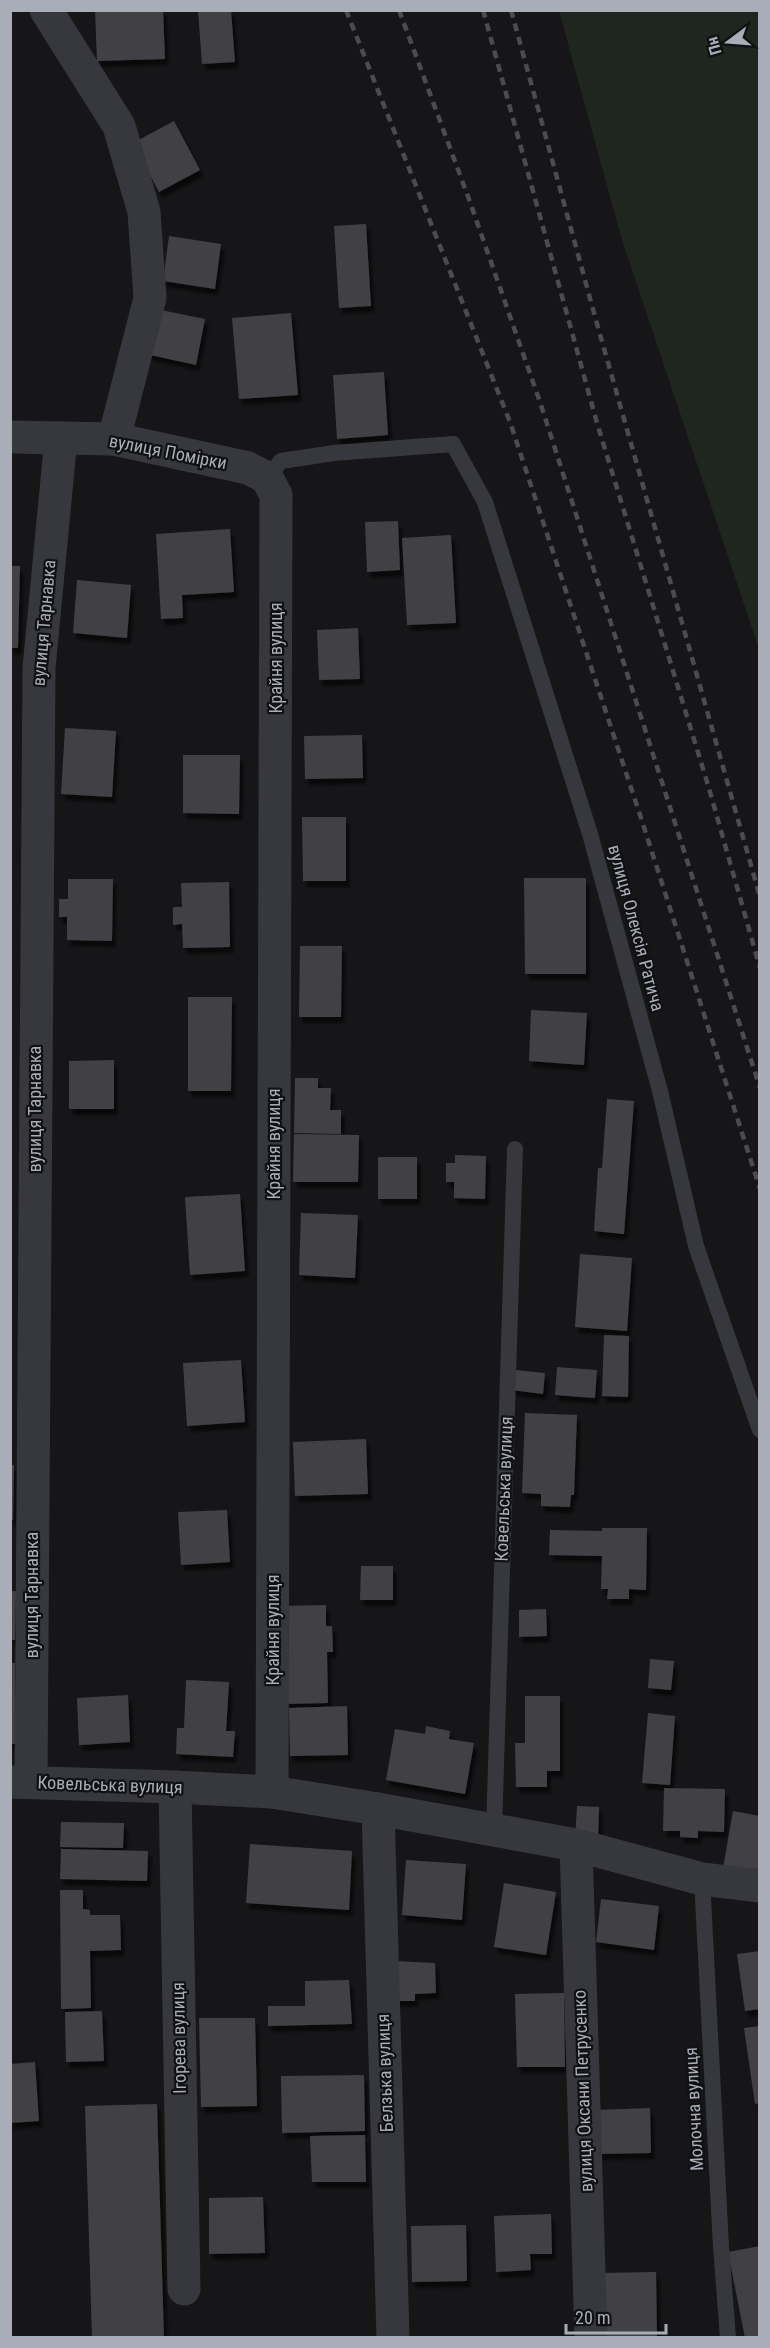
<svg xmlns="http://www.w3.org/2000/svg" width="770" height="2348" viewBox="0 0 770 2348" font-family="'Roboto Condensed',sans-serif">
  <defs>
    <filter id="shadow"><feDropShadow dx="3.5" dy="6" stdDeviation="1.5" flood-color="#0009"/></filter>
  </defs>
  <rect width="100%" height="100%" fill="#161618"/>
  <path fill="#1e261f" d="M559,11H759V649L622,240Z"/>
  <g fill="#404145" filter="url(#shadow)">
    <path d="M95,10H163L165,59L97,61Z"/>
    <path d="M198,10H231L235,62L202,64Z"/>
    <path d="M174,121L200,170L159,192L133,143Z"/>
    <path d="M366,224L371,306L339,308L334,226Z"/>
    <path d="M169,236L221,244L215,289L163,281Z"/>
    <path d="M156,309L205,319L196,365L146,354Z"/>
    <path d="M291,313L298,395L239,399L232,318Z"/>
    <path d="M384,372L388,435L337,439L333,375Z"/>
    <path d="M398,521L400,570L367,572L365,522Z"/>
    <path d="M230,529L234,592L182,595L183,618L161,619L156,534Z"/>
    <path d="M451,535L456,623L407,625L402,538Z"/>
    <path d="M10,566H20L18,648H10Z"/>
    <path d="M77,580L131,585L127,638L73,633Z"/>
    <path d="M358,628L360,679L319,680L317,630Z"/>
    <path d="M65,728L116,731L112,797L61,794Z"/>
    <path d="M362,735L363,778L305,779L304,736Z"/>
    <path d="M183,755H240L239,814L183,813Z"/>
    <path d="M302,817H346V881H303Z"/>
    <path d="M524,878H586V974H525Z"/>
    <path d="M68,879H113L112,941L67,940V917H59V899H68Z"/>
    <path d="M229,882L230,947L183,948L182,924L173,925V907H182L181,883Z"/>
    <path d="M300,946H342L341,1017H299Z"/>
    <path d="M188,997H232L231,1091H188Z"/>
    <path d="M531,1010L587,1013L584,1065L529,1061Z"/>
    <path d="M114,1060V1109H69V1061Z"/>
    <path d="M295,1078H318V1088H331L330,1110H341V1134L294,1133Z"/>
    <path d="M607,1099L634,1101L624,1234L594,1231L598,1168H602Z"/>
    <path d="M294,1134L359,1135L358,1182H293Z"/>
    <path d="M455,1155L486,1156L485,1199L454,1198V1182H446V1163H455Z"/>
    <rect x="378" y="1157" width="39" height="42"/>
    <path d="M240,1194L245,1271L190,1275L185,1197Z"/>
    <path d="M301,1213L358,1215L355,1278L299,1275Z"/>
    <path d="M580,1254L632,1258L627,1331L575,1327Z"/>
    <path d="M604,1335L629,1336L628,1397L602,1396Z"/>
    <path d="M241,1360L245,1422L187,1426L183,1363Z"/>
    <path d="M557,1367L597,1370L595,1398L555,1395Z"/>
    <path d="M515,1370L545,1373L543,1394L512,1390Z"/>
    <path d="M525,1413L577,1415L574,1495H571L570,1507L541,1506V1494L522,1493Z"/>
    <path d="M366,1439L368,1494L295,1496L293,1442Z"/>
    <path d="M10,1465H14L13,1520H10Z"/>
    <path d="M227,1510L230,1562L181,1565L178,1512Z"/>
    <path d="M602,1528H647L646,1590L629,1589V1599H607L608,1589H601L602,1556L549,1555L550,1530L602,1531Z"/>
    <path d="M361,1566H393V1600H360Z"/>
    <path d="M10,1591H16L15,1640H10Z"/>
    <path d="M326,1605V1626H332L333,1652H327L328,1703L285,1704L283,1606Z"/>
    <path d="M546,1609L547,1636L519,1637V1610Z"/>
    <path d="M650,1659L674,1661L671,1690L648,1688Z"/>
    <rect x="10" y="1663" width="5" height="81"/>
    <path d="M186,1680L229,1682L226,1731H235L233,1757L176,1754L177,1728H184Z"/>
    <path d="M128,1695L130,1742L79,1745L77,1698Z"/>
    <path d="M525,1696H560V1771H547V1787H516L515,1743H525Z"/>
    <path d="M347,1706L348,1755L290,1756L289,1708Z"/>
    <path d="M648,1713L675,1716L670,1785L642,1783Z"/>
    <path d="M426,1726L450,1731L449,1739L474,1743L465,1794L386,1780L395,1729L425,1734Z"/>
    <path d="M664,1788L725,1789L724,1832L698,1831V1838L680,1837V1831H663Z"/>
    <path d="M577,1806L599,1807L598,1841L575,1840Z"/>
    <path d="M733,1811L760,1816V1874L723,1868Z"/>
    <path d="M61,1822L124,1823L123,1848L60,1847Z"/>
    <path d="M250,1844L352,1851L349,1910L246,1903Z"/>
    <path d="M61,1849L148,1851L147,1881L60,1879Z"/>
    <path d="M406,1860L466,1864L462,1920L402,1915Z"/>
    <path d="M504,1883L556,1892L546,1955L494,1947Z"/>
    <path d="M60,1890H83V1909L90,1910V1915H120L121,1950L90,1951L91,2008L61,2009Z"/>
    <path d="M601,1899L659,1906L654,1950L596,1942Z"/>
    <path d="M760,1951V2009L745,2011L737,1954Z"/>
    <path d="M394,1961L435,1963L436,1993L415,1994V2001H394Z"/>
    <path d="M349,1980L352,2024L268,2026V2006H305V1981Z"/>
    <path d="M564,1993L565,2067H517L515,1994Z"/>
    <path d="M102,2011L104,2061L66,2062L65,2012Z"/>
    <path d="M199,2018H255L257,2106L201,2107Z"/>
    <path d="M760,2026V2103L755,2104L744,2028Z"/>
    <path d="M35,2062L39,2121L10,2123V2064Z"/>
    <path d="M364,2075L365,2131L282,2133L281,2076Z"/>
    <path d="M157,2104L164,2338H92L85,2106Z"/>
    <path d="M650,2108L651,2153L598,2154L597,2110Z"/>
    <path d="M365,2135L366,2182H312L310,2136Z"/>
    <path d="M263,2197L265,2253L209,2254V2198Z"/>
    <path d="M551,2214L552,2254H530L531,2270L496,2272L494,2216Z"/>
    <path d="M466,2225L467,2281L412,2282L411,2226Z"/>
    <path d="M760,2246V2338H745L728,2252Z"/>
    <path d="M656,2272L657,2338H599L598,2273Z"/>
  </g>
  <g fill="none" stroke-linecap="round" stroke-linejoin="round">
    <g stroke="#37383d" stroke-width="16">
      <path d="M267,478L281,461L334,453L453,444L485,502L590,834L660,1091L696,1246L760,1430"/>
      <path d="M494,1830L515,1149"/>
      <path d="M702,1879L721,2247L728,2338"/>
    </g>
    <g stroke="#37383d" stroke-width="33">
      <path d="M46,10L119,126L144,212L150,298L114,439"/>
      <path d="M10,437L114,439L248,468L267,478L276,495L272,1792"/>
      <path d="M31,1781L39,668L61,438"/>
      <path d="M10,1782L175,1787L272,1792L378,1809L576,1845L702,1879L760,1886"/>
      <path d="M175,1787L184,2289"/>
      <path d="M378,1809L393,2338"/>
      <path d="M576,1845L591,2338"/>
    </g>
    <g stroke="#4a4c52" stroke-width="4.5" stroke-dasharray="8 6" stroke-linecap="butt">
      <path d="M346,10L510,422L642,821L760,1189"/>
      <path d="M399,10L470,202L541,405L760,1088"/>
      <path d="M483,10L597,423L708,785L760,968"/>
      <path d="M511,10L599,331L760,897"/>
    </g>
  </g>
  <g text-anchor="middle" stroke-width="4.5" stroke-linejoin="round" paint-order="stroke">
    <g font-size="18" fill="#a8adb8" stroke="#111113">
      <text transform="translate(168 452) rotate(11)" y="6">вулиця Помірки</text>
      <text transform="translate(44 623) rotate(-85)" y="6">вулиця Тарнавка</text>
      <text transform="translate(276 658) rotate(-90)" y="6">Крайня вулиця</text>
      <text transform="translate(636 928) rotate(75)" y="6">вулиця Олексія Ратича</text>
      <text transform="translate(35 1109) rotate(-90)" y="6">вулиця Тарнавка</text>
      <text transform="translate(274 1144) rotate(-90)" y="6">Крайня вулиця</text>
      <text transform="translate(504 1489) rotate(-88)" y="6">Ковельська вулиця</text>
      <text transform="translate(32 1595) rotate(-90)" y="6">вулиця Тарнавка</text>
      <text transform="translate(273 1630) rotate(-90)" y="6">Крайня вулиця</text>
      <text transform="translate(110 1785) rotate(2)" y="6">Ковельська вулиця</text>
      <text transform="translate(179 2038) rotate(-91)" y="6">Ігорева вулиця</text>
      <text transform="translate(385 2073) rotate(-92)" y="6">Белзька вулиця</text>
      <text transform="translate(583 2091) rotate(-92)" y="6">вулиця Оксани Петрусенко</text>
      <text transform="translate(694 2109) rotate(-93)" y="6">Молочна вулиця</text>
    </g>
  </g>
  <rect width="770" height="2348" fill="none" stroke="#a8adb8" stroke-width="24"/>
  <g transform="translate(728 42) rotate(254)" stroke="#111113" stroke-width="4.5" paint-order="stroke">
  <path d="M0-4.5L10 22L0 15L-10 22Z" fill="#a8adb8"/>
  <text y="-9" font-size="16" font-weight="bold" text-anchor="middle" fill="#a8adb8">Пн</text>
  </g>
  <path d="M566 2324v9h100v-9" fill="none" stroke="#a8adb8" stroke-width="3"/>
  <text x="575" y="2324" font-size="18" fill="#a8adb8" stroke="#111113" stroke-width="4.5" paint-order="stroke">20 m</text>
</svg>
